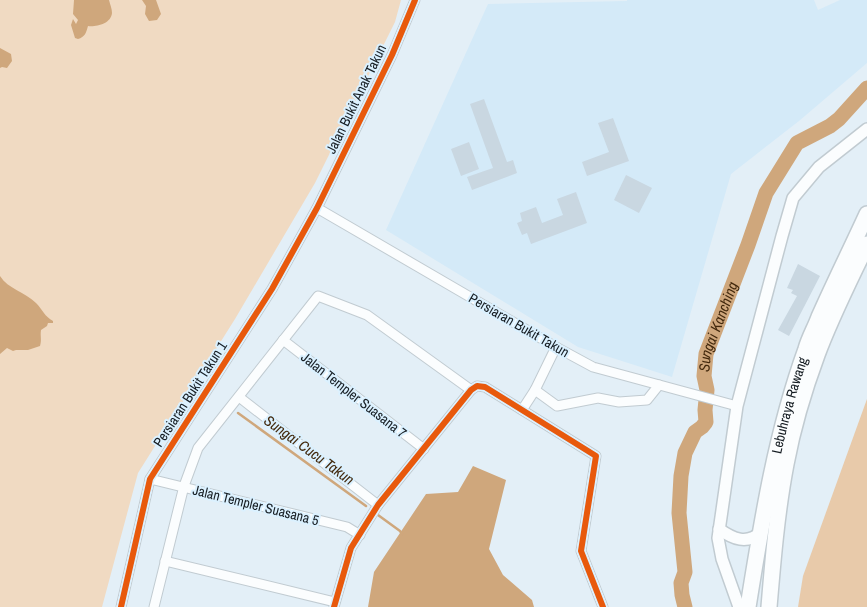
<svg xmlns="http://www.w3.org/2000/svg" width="867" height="607" viewBox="0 0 867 607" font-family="'Archivo Narrow',sans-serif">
  <rect width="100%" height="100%" fill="#e3eff7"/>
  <path fill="#d4eaf8" d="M627,0H814L818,10L840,0H867V63L799,121L731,174L672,377L578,347L386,230L488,4L627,1Z"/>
  <path fill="#f0dac2" d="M0,0H401L395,22L315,183L235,319L138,473L102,607H0Z"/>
  <path fill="#e8caaa" d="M867,399V607H798L803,576Z"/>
  <g fill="#cfa77c">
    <path d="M74,0H109C110,4 112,9 112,13C111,24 96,27 88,26C86,33 85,37 78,39L75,38L71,25L73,19L76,24L78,20L73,14Z"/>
    <path d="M142,0H156L161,14L157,20L149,21L145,14L146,6Z"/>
    <path d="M0,48L11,54L12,61L7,68L2,67L0,68Z"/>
    <path d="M0,276C8,289 25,292 36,303C42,309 45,317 53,321V323H48L47,326L41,330C40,336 42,340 40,346L28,350H16L13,351L7,348L0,354Z"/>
    <path d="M473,466L506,480L489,549L503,575L532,600L534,607H368L374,572L426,494L458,492Z"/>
  </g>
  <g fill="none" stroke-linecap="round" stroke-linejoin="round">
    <g stroke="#cfa77c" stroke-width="2.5">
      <path d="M238,413L366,506"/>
      <path d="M378,515L400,531L402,534"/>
    </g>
    <path stroke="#cfa77c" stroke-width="15" id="s1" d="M685,607L682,595L681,583L685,572L679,513L681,476L685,453L695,432L702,427L706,422L705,410L707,390L704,376L706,354L748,245L766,193L797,143L830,126L839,119L867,88"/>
  </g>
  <g fill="#c9d7e1">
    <path d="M484,99L507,162L513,160L517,173L472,190L467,177L493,168L470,104Z"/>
    <path d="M613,118L629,161L587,176L582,162L609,152L598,123Z"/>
    <path d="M469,142L479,169L461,176L451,149Z"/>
    <path d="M626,175L652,188L639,213L614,200Z"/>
    <path d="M576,192L587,223L531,244L527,233L522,235L517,223L522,221L520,213L536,207L542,223L563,215L557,199Z"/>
    <path d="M798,264L820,276L789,336L778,330L797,296L791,293L793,290L787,288Z"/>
  </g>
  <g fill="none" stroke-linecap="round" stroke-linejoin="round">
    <g stroke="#c1cbd1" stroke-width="11">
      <g id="minor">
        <path d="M317,208L556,347L593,367L737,406"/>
        <path d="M283,340L424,449"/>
        <path d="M535,390L557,406L598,398L619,402L647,400L659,385"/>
        <path d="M239,397L378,505"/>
        <path d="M522,410L535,390L556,347"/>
        <path d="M150,479L347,527L360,535"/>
        <path d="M165,561L335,602"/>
        <path d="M121,607L150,479L272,289L317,208L392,55L415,0"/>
        <path d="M154,607L184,486L198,448L318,296L367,315L471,390"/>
        <path d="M334,607L351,548L378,505L471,390L477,386L485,387L596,456L581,551L603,607"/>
      </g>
    </g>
    <g stroke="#c1cbd1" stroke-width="14">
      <g id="tertiary">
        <path d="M719,529C733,539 747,545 761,532"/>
        <path d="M739,607L722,559L718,538L737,406L782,236L793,198L819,167L867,129"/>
      </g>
    </g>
    <g stroke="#c1cbd1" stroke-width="18">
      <g id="trunk">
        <path id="s2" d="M748,607C762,520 776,432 806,349C809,338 815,328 819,317C834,283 851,249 867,214"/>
        <path d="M769,607C773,559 777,511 786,464C793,427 804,390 817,355C831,317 850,280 867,244"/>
      </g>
    </g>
    <use href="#minor" stroke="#fbfdfe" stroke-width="9"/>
    <use href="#tertiary" stroke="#fbfdfe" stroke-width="11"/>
    <use href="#trunk" stroke="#fbfdfe" stroke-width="15"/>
    <g stroke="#dbf1ff" stroke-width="9">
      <g id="cycleway">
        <path d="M121,607L150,479L272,289L317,208L392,55L415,0"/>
        <path d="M334,607L351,548L378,505L471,390L477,386L485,387L596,456L581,551L603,607"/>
      </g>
    </g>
    <use href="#cycleway" stroke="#e8590c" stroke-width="6"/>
  </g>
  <g text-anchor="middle" stroke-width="4" stroke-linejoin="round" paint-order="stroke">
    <g font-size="14" fill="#161d23" stroke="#dbf1ff">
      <text transform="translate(356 99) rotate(-64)" y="5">Jalan Bukit Anak Takun</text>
      <text transform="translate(519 325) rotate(30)" y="5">Persiaran Bukit Takun</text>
      <text transform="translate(190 394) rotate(-57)" y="5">Persiaran Bukit Takun 1</text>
      <text transform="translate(354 395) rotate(38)" y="5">Jalan Templer Suasana 7</text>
      <text dy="5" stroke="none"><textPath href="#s2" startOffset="206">Lebuhraya Rawang</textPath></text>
      <text transform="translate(256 505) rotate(14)" y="5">Jalan Templer Suasana 5</text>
    </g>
    <g font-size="15" font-style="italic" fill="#43290d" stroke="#dbf1ff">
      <text dy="5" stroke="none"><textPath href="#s1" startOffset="292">Sungai Kanching</textPath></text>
      <text transform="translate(309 450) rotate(36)" y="5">Sungai Cucu Takun</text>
    </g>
  </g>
</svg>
